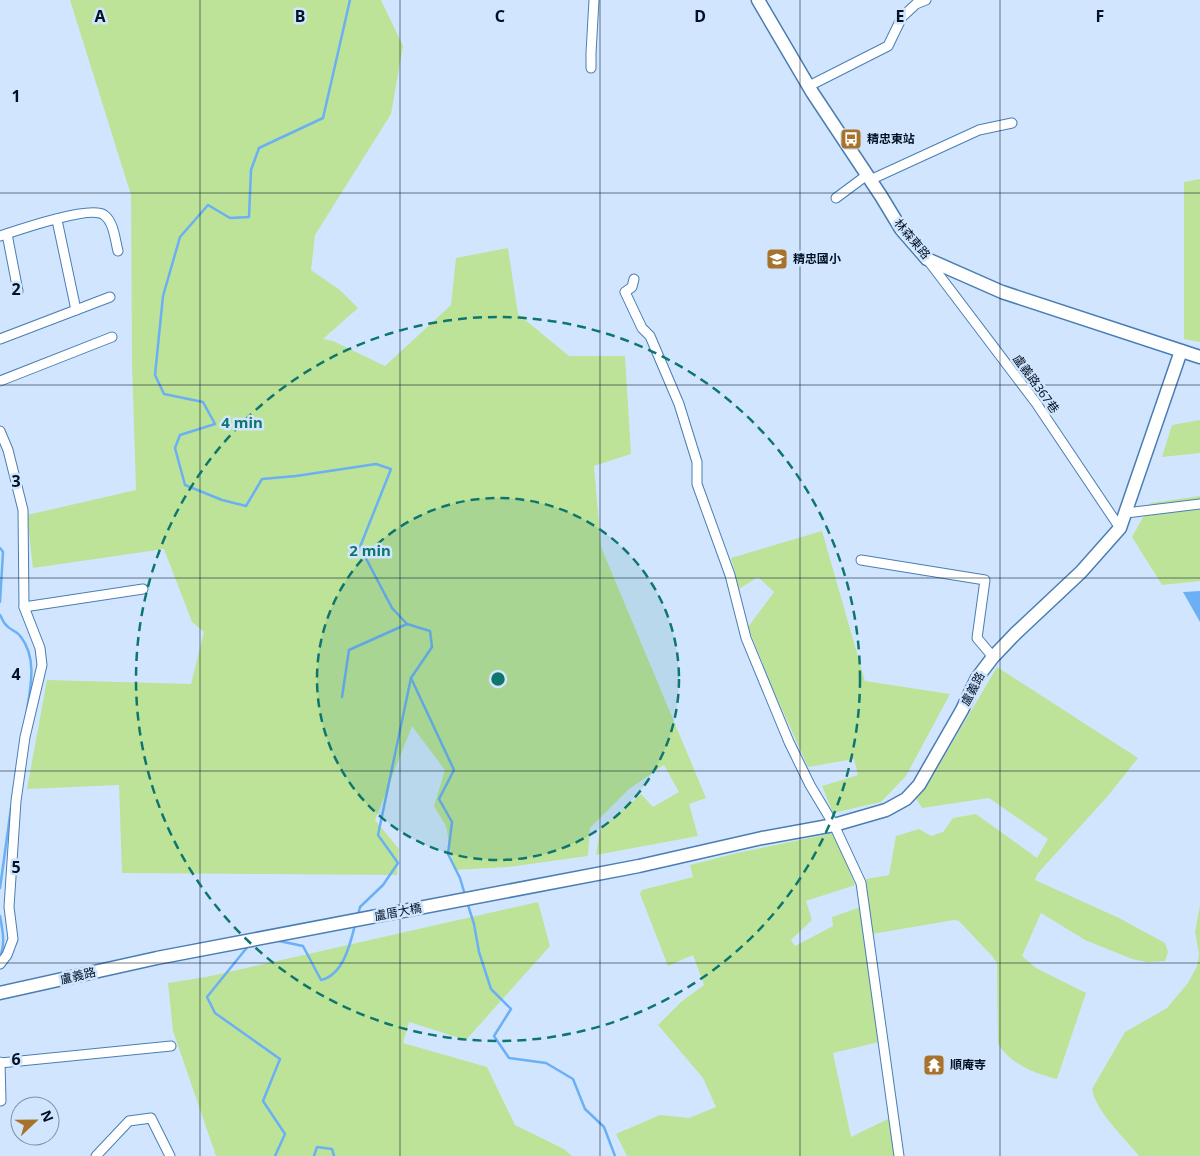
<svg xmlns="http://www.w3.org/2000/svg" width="1200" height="1156" viewBox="0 0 1200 1156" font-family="'Noto Sans','Noto Sans TC',sans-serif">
  <rect width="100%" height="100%" fill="#d1e6fe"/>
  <g fill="#bde398">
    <path d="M70,0H381L403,46L391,114L315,235L311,270L340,290L358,308L323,339L333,341L385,366L451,305L456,258L508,248L518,314L569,356H625L631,454L594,466L601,547L706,798L689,804L698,836L596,855L600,830L641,794L653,807L679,792L664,765L629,789L590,828L588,856L508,867L454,870L446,826L434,806L445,770L412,726L375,820L399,849L397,875L122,873L119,785L27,789L47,680L191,684L204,632L192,622L164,549L33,568L27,515L136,490L132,364L131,195Z"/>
    <path d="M1200,179V342L1184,339V182Z"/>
    <path d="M1200,420V453L1162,457L1172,425Z"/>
    <path d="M1200,496V581L1162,585L1132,537L1151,503Z"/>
    <path d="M822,531L865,681L950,694L906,776L881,802L833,813L822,786L858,775L854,759L808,767L773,689L748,627L774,592L758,577L739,589L731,558Z"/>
    <path d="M997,667L1138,758L1107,797L1038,873L1035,880L1119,918L1165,943L1168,952L1165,961L1147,962L1132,959L1085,940L1041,913L1022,956L1036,968L1086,993L1057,1079C1036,1074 1008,1063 998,1043L997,963L992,956L959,921L954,920L872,934L866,879L889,875L896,836L919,829L931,836L943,832L953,818L976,814L1037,858L1048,839L989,798L922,808L916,798L931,779Z"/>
    <path d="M834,833L855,885L806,901L812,920L791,940L795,946L833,926L832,917L861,907L879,1042L833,1053L851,1137L892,1117L896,1156H627L616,1134L660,1115L689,1118L716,1107L703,1078L658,1025L681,1002L704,985L693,955L668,966L640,894L642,890L693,877L690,865L737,853Z"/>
    <path d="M538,902L550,946L466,1040L409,1022L403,1043L487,1067L515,1125L564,1149L572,1156H216L173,1031L168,983L206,977Z"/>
    <path d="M1200,905V1156H1139C1124,1137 1096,1112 1092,1089L1125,1032L1167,1008L1188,983L1197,966L1199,954L1195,932Z"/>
  </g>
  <path fill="#6baff5" d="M1200,591V622L1183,592Z"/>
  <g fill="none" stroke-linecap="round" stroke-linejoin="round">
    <g stroke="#6baff5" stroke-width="2.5">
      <path d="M350,0L323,118L259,148L251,170L249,217L230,218L208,205L180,237L163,296L155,375L164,394L203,402L215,424L180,435L175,448L185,485L222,500L246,506L262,479L296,476L376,464L391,469L360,547L392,608L407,624L430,631L432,647L411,678L378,835L398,863L383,885L360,907L358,915"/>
      <path d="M0,548L3,552L0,602"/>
      <path d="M0,615C2,618 3,622 6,625C10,630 17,631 21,637C38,659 30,690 26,716"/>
      <path d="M411,678L454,770L439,799L452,822L448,854L460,878L465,895"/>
      <path d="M342,697L349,650L407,624"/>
      <path d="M0,888L11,808"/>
      <path d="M467,902L474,924L479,952L491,989L511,1009L494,1036L509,1058L546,1063L573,1079L585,1109L604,1127L615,1156"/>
      <path d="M0,916C2,928 6,944 0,956"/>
      <path d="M279,941L303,946L321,980C343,975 350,945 355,925"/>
      <path d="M249,945L207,997L215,1013L280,1059L263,1101L285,1134L275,1156"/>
      <path d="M314,1156L317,1147L332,1149L334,1156"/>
    </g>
    <g stroke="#4a7eb3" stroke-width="11">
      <g id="street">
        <path d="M591,68V53L594,0"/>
        <path d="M809,86L888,46L902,17L916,4L926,0"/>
        <path d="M870,180L979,130L1012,123"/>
        <path d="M836,198L867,175"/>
        <path d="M57,220L76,310"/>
        <path d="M7,234L18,291"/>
        <path d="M0,236C18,230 91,205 104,215C114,222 115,240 118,251"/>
        <path d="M927,259L1036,403L1120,528"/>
        <path d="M634,279L632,287L625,292L642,328L650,336L679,404L697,462V484L730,575L746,638L789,742L810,785L834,825L861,883L899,1156"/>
        <path d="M0,339L110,297"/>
        <path d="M0,381L112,337"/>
        <path d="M0,431L8,450L23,510L24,607L40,648L42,665L25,737L16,801L9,907L13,939L7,955L0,964"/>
        <path d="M1126,513L1200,504"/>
        <path d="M861,560L985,580L977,638L993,657"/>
        <path d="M24,607L143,589"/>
        <path d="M0,1062L1,1101"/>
        <path d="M0,1063L171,1046"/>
        <path d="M96,1156L129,1121L151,1118L170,1156"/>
      </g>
    </g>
    <g stroke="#4a7eb3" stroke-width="15">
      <g id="secondary">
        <path d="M758,0L812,92L881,196L901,229L927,259L1002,292L1200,357"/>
        <path d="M0,993L157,958L639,866L762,838L834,825L886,810L906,799L919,785L962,710L977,678L993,657L1016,633L1081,572L1120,528L1181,351"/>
      </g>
    </g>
    <use href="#street" stroke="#fff" stroke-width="9"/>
    <use href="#secondary" stroke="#fff" stroke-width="12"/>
  </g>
  <path fill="none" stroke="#011226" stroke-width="1" stroke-opacity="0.55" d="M200,0V1156M400,0V1156M600,0V1156M800,0V1156M1000,0V1156M0,193H1200M0,385H1200M0,578H1200M0,771H1200M0,963H1200"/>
  <circle cx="498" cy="679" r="181" fill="#0f766e" fill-opacity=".12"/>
  <g fill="none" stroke="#0f766e" stroke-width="2.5" stroke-dasharray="9 6">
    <circle cx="498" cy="679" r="181"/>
    <circle cx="498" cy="679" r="362"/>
  </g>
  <defs>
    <g id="bus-square" transform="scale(1.125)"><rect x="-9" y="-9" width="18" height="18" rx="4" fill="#a7732c" stroke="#d1e6fe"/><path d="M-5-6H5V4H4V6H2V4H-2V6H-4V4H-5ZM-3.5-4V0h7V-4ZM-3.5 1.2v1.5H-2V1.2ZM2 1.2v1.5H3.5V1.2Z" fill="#fff"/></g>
    <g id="school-square" transform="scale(1.125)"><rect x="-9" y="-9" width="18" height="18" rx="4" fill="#a7732c" stroke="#d1e6fe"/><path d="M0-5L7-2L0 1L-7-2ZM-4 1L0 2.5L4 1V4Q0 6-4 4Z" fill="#fff"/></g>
    <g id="temple-square" transform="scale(1.125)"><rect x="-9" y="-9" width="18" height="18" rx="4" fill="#a7732c" stroke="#d1e6fe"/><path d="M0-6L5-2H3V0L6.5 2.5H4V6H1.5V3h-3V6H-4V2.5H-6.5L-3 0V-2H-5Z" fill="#fff"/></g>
  </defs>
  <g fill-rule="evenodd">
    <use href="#bus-square" x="851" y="139"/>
    <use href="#school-square" x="777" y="259"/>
    <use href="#temple-square" x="934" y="1065"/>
  </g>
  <g text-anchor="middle" stroke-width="5" stroke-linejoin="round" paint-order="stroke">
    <g font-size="12" font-weight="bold" fill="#011226" stroke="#d1e6fe" text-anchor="start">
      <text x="867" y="143">精忠東站</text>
      <text x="793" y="263">精忠國小</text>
      <text x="950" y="1069">順庵寺</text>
    </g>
    <g font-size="12" fill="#011226" stroke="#d1e6fe">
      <text transform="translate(912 239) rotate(50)" y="4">林森東路</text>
      <text transform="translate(1036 384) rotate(54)" y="4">盧義路367巷</text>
      <text transform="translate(973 689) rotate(-62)" y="4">盧義路</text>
      <text transform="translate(398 912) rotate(-11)" y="4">盧厝大橋</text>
      <text transform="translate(78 976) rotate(-13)" y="4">盧義路</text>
    </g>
  </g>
  <g font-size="16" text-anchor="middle" font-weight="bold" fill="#011226" stroke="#d1e6fe" stroke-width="5" stroke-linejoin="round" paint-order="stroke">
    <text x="100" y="22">A</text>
    <text x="300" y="22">B</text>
    <text x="500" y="22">C</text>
    <text x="700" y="22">D</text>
    <text x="900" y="22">E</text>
    <text x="1100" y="22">F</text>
    <text x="16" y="102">1</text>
    <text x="16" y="295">2</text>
    <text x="16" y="487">3</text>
    <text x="16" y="680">4</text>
    <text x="16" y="873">5</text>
    <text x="16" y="1065">6</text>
  </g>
  <circle cx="498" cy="679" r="8" fill="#0f766e" stroke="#d1e6fe" stroke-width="2.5"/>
  <g font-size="15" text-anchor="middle" font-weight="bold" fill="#0f766e" stroke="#d1e6fe" stroke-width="5" stroke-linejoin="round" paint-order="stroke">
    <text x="242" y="428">4 min</text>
    <text x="370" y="556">2 min</text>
  </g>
  <g transform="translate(35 1121) rotate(68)"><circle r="24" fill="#d1e6fe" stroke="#7e91a8"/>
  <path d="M0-4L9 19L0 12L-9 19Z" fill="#a7732c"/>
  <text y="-8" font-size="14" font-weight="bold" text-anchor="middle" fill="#011226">N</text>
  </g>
</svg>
